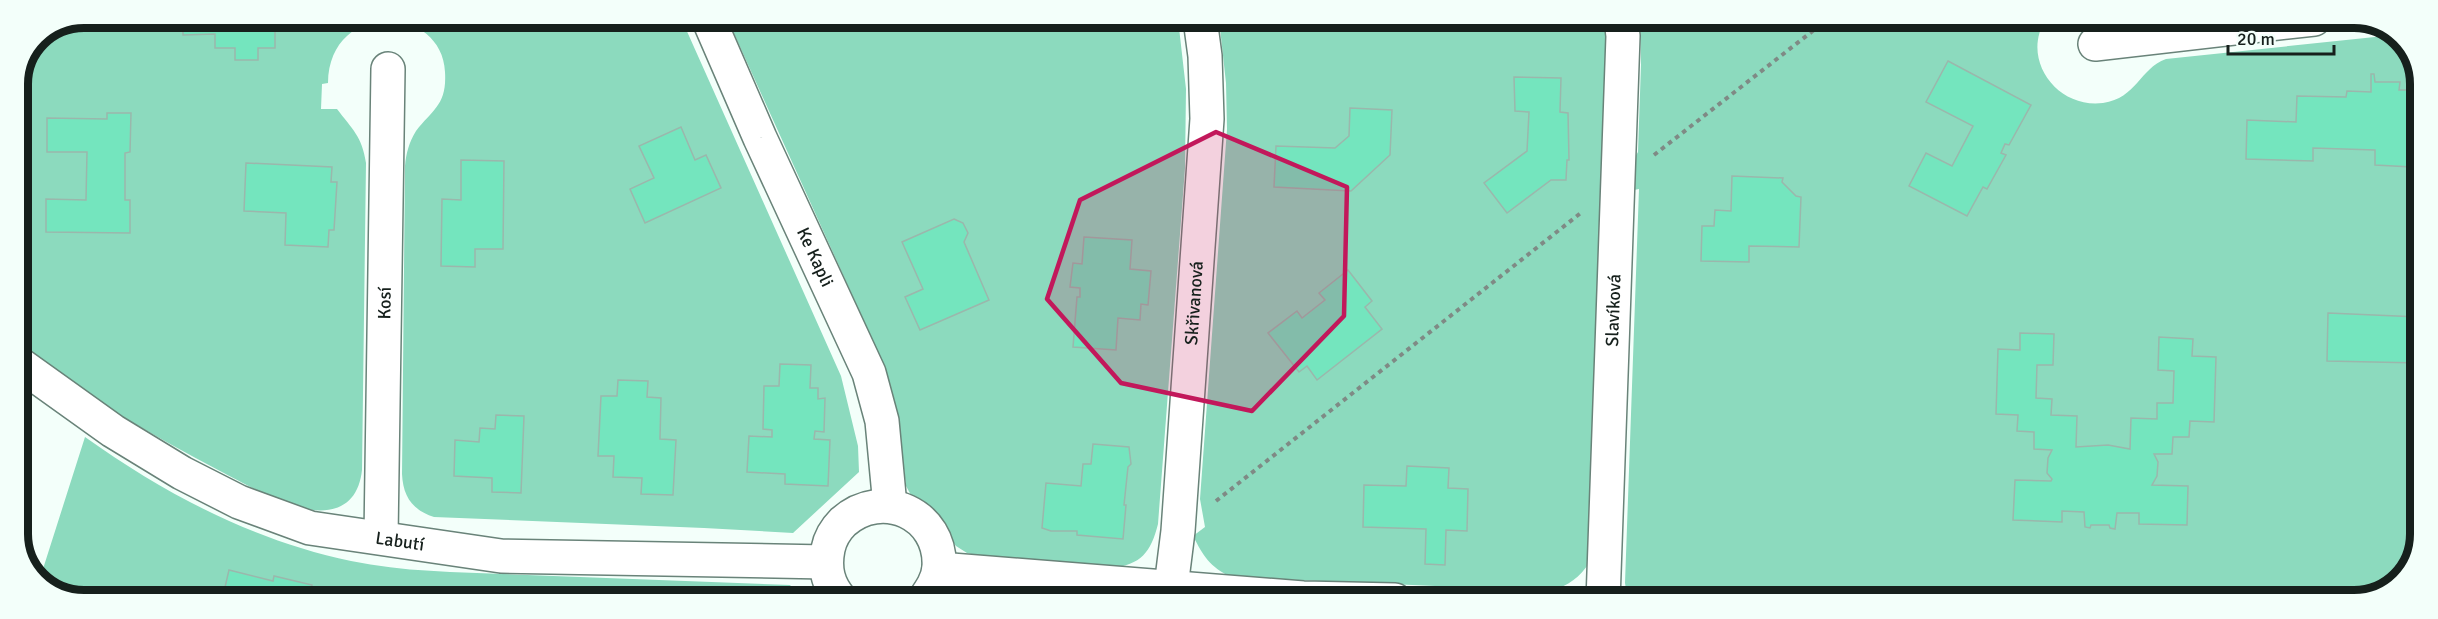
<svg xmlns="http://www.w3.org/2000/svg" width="2438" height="619" viewBox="0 0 2438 619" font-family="Signika,sans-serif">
  <rect width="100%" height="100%" fill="#f3fffa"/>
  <g fill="#8cdabe">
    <path d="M85,18H681L841,376L858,446L859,472L793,533L704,528L434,517C412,510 403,496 402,474L405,166C406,154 409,142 416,131C433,109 447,105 445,72C442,4 329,0 328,83L322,84L321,109H337C352,129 362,136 366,163L362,470C359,498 343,513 313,510C286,507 245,484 220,471C151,435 85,394 18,354V84L38,37Z"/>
    <path d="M727,18L1178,19L1186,89L1185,168L1158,524C1151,552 1141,565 1111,568L979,556L967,553L956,546L912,497L906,486L900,436L882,361Z"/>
    <path d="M1219,19H1605L1606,81L1590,562C1579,578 1569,585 1551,591L1231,577C1209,566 1204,557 1193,536L1205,527L1200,499L1227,129L1226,83Z"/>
    <path d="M1640,19H2046C2020,59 2057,109 2103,103C2137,98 2139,69 2166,59L2394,35L2403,40L2420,80L2419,548L2397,585L2354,601H2159L1974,595L1639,596L1626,589L1625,583L1639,189L1634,190V159L1638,152L1641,65Z"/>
    <path d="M85,437C165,494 254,541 351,561C408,573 469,572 527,575C615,578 703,582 790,585L803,600H75L42,572Z"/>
  </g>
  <g fill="#74e5be" stroke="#9bb7ac" stroke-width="1.5">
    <path d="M162,18H275V48H258V60H235V48H215V34L183,35V28H179V26H162Z"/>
    <path d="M1948,61L2031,105L2009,145L2005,144L2001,153L2006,155L1987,189L1983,187L1967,216L1909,186L1926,153L1952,166L1973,126L1926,102Z"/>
    <path d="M2371,74H2374L2375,82H2400L2399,90H2420L2419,260H2409L2412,167L2375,165V150L2313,148V161L2246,159L2247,120L2296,122L2297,96L2346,97L2347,91L2371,92Z"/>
    <path d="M1514,77L1561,78L1560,112L1568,113L1569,160H1567L1566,180H1551L1507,213L1484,183L1527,151L1529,112L1515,111Z"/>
    <path d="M1350,108L1392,110L1390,155L1351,191L1274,187L1276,146L1335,148L1349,136Z"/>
    <path d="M107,113H131L130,152L125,153V200H130V233L46,232V199L86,200L87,152H47V118L107,119Z"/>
    <path d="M681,127L695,160L706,155L721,188L645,223L630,189L654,178L639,146Z"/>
    <path d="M461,160L504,161L503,249H475V267L441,266L442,199L461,200Z"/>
    <path d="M246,163L332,167L331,182H337L334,230H329L328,247L285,245L286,213L244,211Z"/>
    <path d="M1732,176L1783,178L1782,182L1796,196L1801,197L1799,247L1749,246V262L1701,261L1702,226H1714L1715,210L1731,211Z"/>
    <path d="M954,219L963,223L968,233L964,242L989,300L920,330L905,297L923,289L902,242Z"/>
    <path d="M1084,237L1132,240L1130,269L1151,271L1148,305L1141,304L1140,320L1118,318L1116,350L1073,347L1077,297H1080V288L1070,287L1073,263L1082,264Z"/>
    <path d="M1348,270L1372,301L1365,307L1382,329L1317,380L1307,366L1299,372L1268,333L1297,311L1302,318L1325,300L1319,293Z"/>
    <path d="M2328,313L2419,317V363L2327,361Z"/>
    <path d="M2020,333L2054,334L2053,365H2037L2036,398L2052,399L2051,415L2077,416L2076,447L2108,445L2130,449L2131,418L2157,419V403H2173L2174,371L2158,370L2159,337L2193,339L2192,356L2216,357L2214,422L2190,421L2189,437H2173L2172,454H2154L2158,462L2157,476L2152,485L2188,486L2187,525L2139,524V513H2117L2115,529L2110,528L2109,525H2091L2090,528L2085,527L2084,512L2062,511V522L2013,520L2015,480L2051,481L2052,479L2047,473L2048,458L2052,450L2034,449V432L2017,431L2018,415L1996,414L1998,349L2020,350Z"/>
    <path d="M780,364L811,365L810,388H818V399L825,398L824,432L815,431L814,439L830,440L828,486L785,484V474L747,472L749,436L772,437V430L763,429L764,386H779Z"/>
    <path d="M618,380L648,381L647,397L661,398L660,439L676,440L673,495L641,494L642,478L613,477L614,456H598L601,396H617Z"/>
    <path d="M496,415L524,416L521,493L492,492V478L454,476L455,440L479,442L480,428L495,429Z"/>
    <path d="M1093,444L1129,447L1131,464L1128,467L1124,505H1126L1123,539L1077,535V531H1051L1042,528L1046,483L1081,486L1083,464H1091Z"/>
    <path d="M1407,466L1449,468L1448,488L1468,489L1467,531L1446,530L1445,565L1425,564L1426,529L1363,527L1364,485L1406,486Z"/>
    <path d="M229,570L273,581L274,576L312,585L308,600H222Z"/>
  </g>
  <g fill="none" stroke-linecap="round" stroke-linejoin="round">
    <g stroke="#698379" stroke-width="36">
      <g id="street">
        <path id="s1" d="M708,18L760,138L869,373L882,421L890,506"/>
        <path d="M2095,44L2314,19"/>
        <path id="s2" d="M18,363L113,431L182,473L239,502L310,528L501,556L826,562"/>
        <path id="s3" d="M381,537L388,69"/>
        <path d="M939,569L1303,598L1395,600"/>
        <path id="s4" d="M1171,587L1178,531L1207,119L1205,56L1200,19"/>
        <path d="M841,600C828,585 824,569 828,549C830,539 836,529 843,522C882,487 942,514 939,567C938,580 931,590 924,600"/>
        <path id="s5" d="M1603,601L1623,36L1621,19"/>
      </g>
    </g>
    <g stroke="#7f8a85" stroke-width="4" stroke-dasharray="4.5 4.5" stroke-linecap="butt">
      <path d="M1654,155L1828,19"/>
      <path d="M1216,501L1582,212"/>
    </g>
    <use href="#street" stroke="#fff" stroke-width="33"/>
  </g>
  <path fill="#c2185b" fill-opacity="0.2" stroke="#c2185b" stroke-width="4.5" stroke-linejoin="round" d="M1216,132L1347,187L1344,316L1252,411L1121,383L1047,299L1080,200Z"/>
  <g text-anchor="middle" stroke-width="4.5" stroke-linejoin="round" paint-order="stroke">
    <g font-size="18" fill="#16201c" stroke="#f3fffa">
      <text dy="6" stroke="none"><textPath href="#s1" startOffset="262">Ke Kapli</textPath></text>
      <text dy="6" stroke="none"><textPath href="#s3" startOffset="234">Kosí</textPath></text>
      <text dy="6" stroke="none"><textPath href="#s4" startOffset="285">Skřivanová</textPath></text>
      <text dy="6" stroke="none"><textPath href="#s5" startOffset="291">Slavíková</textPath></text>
      <text dy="6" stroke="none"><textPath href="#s2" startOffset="428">Labutí</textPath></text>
    </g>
  </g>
  <path d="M0 0H2438V619H0ZM84 28H2354A56 56 0 0 1 2410 84V534A56 56 0 0 1 2354 590H84A56 56 0 0 1 28 534V84A56 56 0 0 1 84 28Z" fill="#f3fffa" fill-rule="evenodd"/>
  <path fill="none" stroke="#16201c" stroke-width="8" d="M84 28H2354A56 56 0 0 1 2410 84V534A56 56 0 0 1 2354 590H84A56 56 0 0 1 28 534V84A56 56 0 0 1 84 28Z"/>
  <path d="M2228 45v9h106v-9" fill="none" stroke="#16201c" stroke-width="3"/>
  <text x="2237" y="45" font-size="18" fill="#16201c" stroke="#f3fffa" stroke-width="4.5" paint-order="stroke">20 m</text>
</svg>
